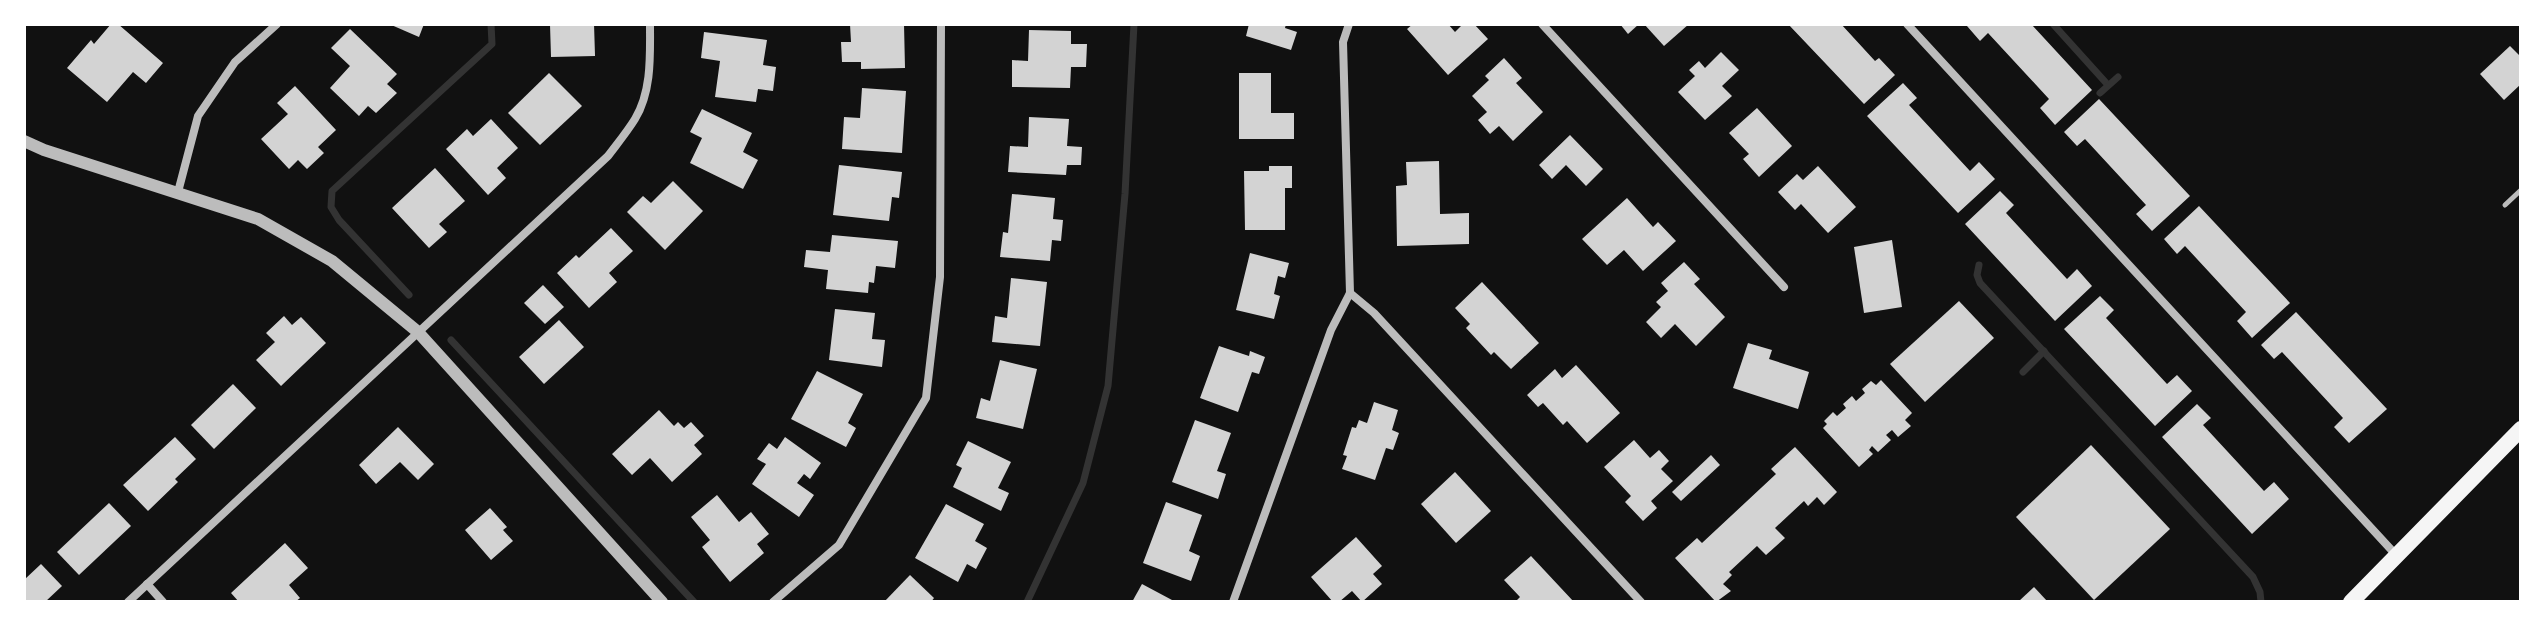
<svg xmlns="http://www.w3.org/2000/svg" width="2545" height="626" viewBox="0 0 2545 626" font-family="Merriweather,serif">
  <rect width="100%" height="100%" fill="#111"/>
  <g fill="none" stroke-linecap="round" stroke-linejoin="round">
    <g stroke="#333" stroke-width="7">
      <path d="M2053,24L2108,85"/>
      <path d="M2100,93L2118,77"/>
      <path d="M1979,265L1977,275L1980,283L2253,577L2260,592L2261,602"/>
      <path d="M409,295L339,220L331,207L332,191L492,44L491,24"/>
      <path d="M451,340L694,602"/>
      <path d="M2023,372L2044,351"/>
      <path d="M1027,602L1083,483L1108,386L1125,194L1134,24"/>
    </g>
  </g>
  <g fill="#d3d3d3">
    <path d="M111,24H118L163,63L146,83L133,72L107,102L67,68L91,40L94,44Z"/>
    <path d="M389,24H424L419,37Z"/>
    <path d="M550,24H594L595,56L551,57Z"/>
    <path d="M850,24H904L905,68L861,69V62H842L841,42H851Z"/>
    <path d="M1249,24H1286L1285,28L1297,32L1291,50L1246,36Z"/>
    <path d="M1413,24H1448L1455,32L1463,24H1474L1488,39L1448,75L1407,29Z"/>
    <path d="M1620,24H1639L1628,34Z"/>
    <path d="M1644,24H1689L1664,46Z"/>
    <path d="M1788,24H1841L1875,61L1879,58L1895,75L1864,104Z"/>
    <path d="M1969,24H2031L2092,90L2055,125L2040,108L2049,99L1988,33L1980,41L1967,26Z"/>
    <path d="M350,29L397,74L387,84L397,93L376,113L368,106L359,116L330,88L350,66L331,48Z"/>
    <path d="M1029,30L1071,31V44H1087L1086,67H1071L1070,88L1012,87V60L1028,61Z"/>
    <path d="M704,32L767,40L763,65L776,67L773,91L758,89L756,102L715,97L720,61L701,58Z"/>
    <path d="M2510,46L2521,57V84L2504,100L2480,74Z"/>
    <path d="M1721,52L1739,70L1722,86L1732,96L1705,120L1678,92L1695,76L1689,70L1699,61L1705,68Z"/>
    <path d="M1504,58L1522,78L1516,83L1543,112L1513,141L1499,126L1490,134L1478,120L1487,112L1472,96L1489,80L1485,76Z"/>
    <path d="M549,73L582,106L540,145L508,113Z"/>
    <path d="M1239,73H1271V113H1294V139H1239Z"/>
    <path d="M1903,83L1917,98L1909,105L1970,171L1979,162L1995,179L1958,213L1867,116Z"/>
    <path d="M295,86L336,130L318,147L324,153L307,169L298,160L289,169L261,139L288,114L277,103Z"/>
    <path d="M862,88L906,91L902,153L842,149L844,117L860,118Z"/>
    <path d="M2099,99L2190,196L2152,231L2136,214L2146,205L2085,139L2077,146L2064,132Z"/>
    <path d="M1757,108L1792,146L1759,177L1743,159L1749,154L1729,133Z"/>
    <path d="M702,109L752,133L743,152L758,160L743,189L690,163L702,138L690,132Z"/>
    <path d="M1029,117L1069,119L1067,146L1082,147L1081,165H1067L1066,175L1008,172L1010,146L1028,147Z"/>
    <path d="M491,119L518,148L497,168L506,178L488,195L446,149L467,129L473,136Z"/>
    <path d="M1570,135L1603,169L1586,186L1566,165L1552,179L1539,165Z"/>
    <path d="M1439,161L1440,214L1469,213V244L1397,246L1396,186L1407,185L1406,162Z"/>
    <path d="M839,165L902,172L899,198L892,197L889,221L833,215Z"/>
    <path d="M1269,166H1292V188H1285V230H1245L1244,171H1269Z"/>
    <path d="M1818,166L1856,207L1828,233L1801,204L1795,210L1778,192L1797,174L1803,180Z"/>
    <path d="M435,168L465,201L439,224L447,232L429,248L392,208Z"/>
    <path d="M673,181L703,211L665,250L627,212L643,196L651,203Z"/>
    <path d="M2000,191L2014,205L2006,213L2067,279L2077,269L2092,286L2055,321L1965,224Z"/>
    <path d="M1012,194L1055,198L1053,219L1063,220L1061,241L1052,240L1050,261L1000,257L1003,232L1008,233Z"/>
    <path d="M1627,198L1653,227L1658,222L1676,241L1643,271L1624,250L1607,265L1582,239Z"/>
    <path d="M2199,206L2290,303L2252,338L2237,321L2246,312L2185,246L2177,254L2164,239Z"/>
    <path d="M611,228L633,251L609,273L617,282L589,308L557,273L576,255L579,258Z"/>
    <path d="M832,235L898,241L895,268L876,266L874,283L869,282L868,293L826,289L828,270L804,267L806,250L830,252Z"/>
    <path d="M1892,240L1902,307L1864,313L1854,247Z"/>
    <path d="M1250,253L1289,263L1285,278L1278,276L1274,294L1280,296L1274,319L1236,310Z"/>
    <path d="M1684,262L1700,279L1694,284L1725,317L1696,346L1675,324L1661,338L1646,322L1661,307L1656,302L1668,291L1661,283Z"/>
    <path d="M1011,278L1047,282L1040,346L992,342L995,316L1007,318Z"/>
    <path d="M1482,282L1539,343L1511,369L1494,352L1491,355L1466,328L1470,324L1455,308Z"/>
    <path d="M543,285L564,307L545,324L524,303Z"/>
    <path d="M2100,296L2114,310L2106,318L2167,384L2177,375L2192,391L2155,426L2064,329Z"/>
    <path d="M1959,301L1994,338L1925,402L1890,364Z"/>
    <path d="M835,309L875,313L872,339L885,340L882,367L829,360Z"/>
    <path d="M2296,312L2387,409L2349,443L2334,427L2343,418L2282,352L2274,359L2261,345Z"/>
    <path d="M284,316L292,325L301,317L326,343L281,386L256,360L275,342L266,333Z"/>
    <path d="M559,320L584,347L544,384L519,357Z"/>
    <path d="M1748,343L1772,350L1769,359L1809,372L1798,409L1733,388Z"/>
    <path d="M1219,346L1249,356L1250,351L1265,357L1259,374L1252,372L1238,412L1200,398Z"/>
    <path d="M1000,360L1037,369L1023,429L976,418L981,398L990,401Z"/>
    <path d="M1576,365L1620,413L1587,443L1567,421L1563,425L1543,403L1538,407L1527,395L1555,369L1562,378Z"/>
    <path d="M817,371L863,394L848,423L856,428L846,447L791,419Z"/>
    <path d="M1881,380L1912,413L1905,420L1911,426L1898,437L1892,430L1886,435L1891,440L1878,452L1872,446L1869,450L1873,454L1859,467L1823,428L1827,424L1824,421L1833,412L1837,416L1846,408L1843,404L1852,396L1856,401L1865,393L1862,389L1871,381L1876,385Z"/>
    <path d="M233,384L256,408L214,449L191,425Z"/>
    <path d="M1374,402L1398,410L1392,430L1399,433L1393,450L1386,448L1375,480L1342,469L1347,456L1343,455L1352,427L1356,428L1359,420L1367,423Z"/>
    <path d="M2197,404L2211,418L2203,425L2264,491L2274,482L2289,499L2252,534L2162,437Z"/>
    <path d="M659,410L674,426L678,422L684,428L691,422L704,436L694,445L702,454L672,482L650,458L632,475L612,454Z"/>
    <path d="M1195,420L1231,433L1217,471L1226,474L1218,499L1172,482Z"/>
    <path d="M398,427L434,464L418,480L400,462L376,484L359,465Z"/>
    <path d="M175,437L196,459L175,479L178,482L148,511L123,485Z"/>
    <path d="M785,437L821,463L810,479L804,474L797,483L814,495L799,517L752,484L766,464L757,459L769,443L777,449Z"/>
    <path d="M1634,440L1650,458L1659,450L1669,461L1661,469L1673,481L1651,501L1657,508L1643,521L1625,502L1631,496L1604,467Z"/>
    <path d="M968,441L1011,462L998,488L1009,493L1001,511L953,487L962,468L956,465Z"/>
    <path d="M2091,445L2170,529L2094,600L2016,517Z"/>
    <path d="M1795,447L1837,492L1824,505L1817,497L1808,506L1804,501L1775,528L1785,538L1766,555L1757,546L1729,572L1732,575L1723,584L1731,591L1716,602L1675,558L1697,538L1702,543L1776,474L1771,469Z"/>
    <path d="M1711,455L1720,465L1681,501L1672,492Z"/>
    <path d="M1455,472L1491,511L1456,543L1421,504Z"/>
    <path d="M717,495L739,522L751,512L769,534L757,544L764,553L730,582L702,547L710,540L691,517Z"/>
    <path d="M1166,502L1202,515L1189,551L1200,556L1191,581L1143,563Z"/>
    <path d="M109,503L131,526L79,575L57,552Z"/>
    <path d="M946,504L984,524L975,541L987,548L976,569L967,564L958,582L915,558Z"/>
    <path d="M490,508L507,527L503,530L513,541L491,560L465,530Z"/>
    <path d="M1356,537L1382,566L1373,574L1382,584L1362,602L1352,591L1339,602H1333L1311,577Z"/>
    <path d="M285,543L308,568L289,585L300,598L295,602H239L231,593Z"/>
    <path d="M1531,556L1574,602H1515L1520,597L1504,580Z"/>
    <path d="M41,564L62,586L45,602H24V580Z"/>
    <path d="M910,575L934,598L931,602H884Z"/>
    <path d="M1142,584L1172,600L1171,602H1132Z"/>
    <path d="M2034,587L2048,602H2018Z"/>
  </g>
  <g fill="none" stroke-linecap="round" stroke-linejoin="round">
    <path stroke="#bcbcbc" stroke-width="5" d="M2505,205L2521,190"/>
    <g stroke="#bcbcbc" stroke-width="8">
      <path d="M1542,24L1784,287"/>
      <path d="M1907,24L2397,556"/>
      <path d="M178,192L198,116L235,62L277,24"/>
      <path d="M1350,293L1374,313L1641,602"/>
      <path d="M147,584L163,602"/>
      <path d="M128,602L608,156C617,144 627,132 635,119C652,91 650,55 650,24"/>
      <path d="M773,602L839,545L926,398L940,277L941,24"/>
      <path d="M1233,602L1331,330L1350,293L1343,42L1349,24"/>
    </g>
    <path stroke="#bcbcbc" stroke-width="12" d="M24,141L44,150L258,219L332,261L418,332L662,602"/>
    <path stroke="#f5f5f5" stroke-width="16" d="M2351,602L2521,429"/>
  </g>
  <rect width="2545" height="626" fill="none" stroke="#ffffff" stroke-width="52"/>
</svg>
